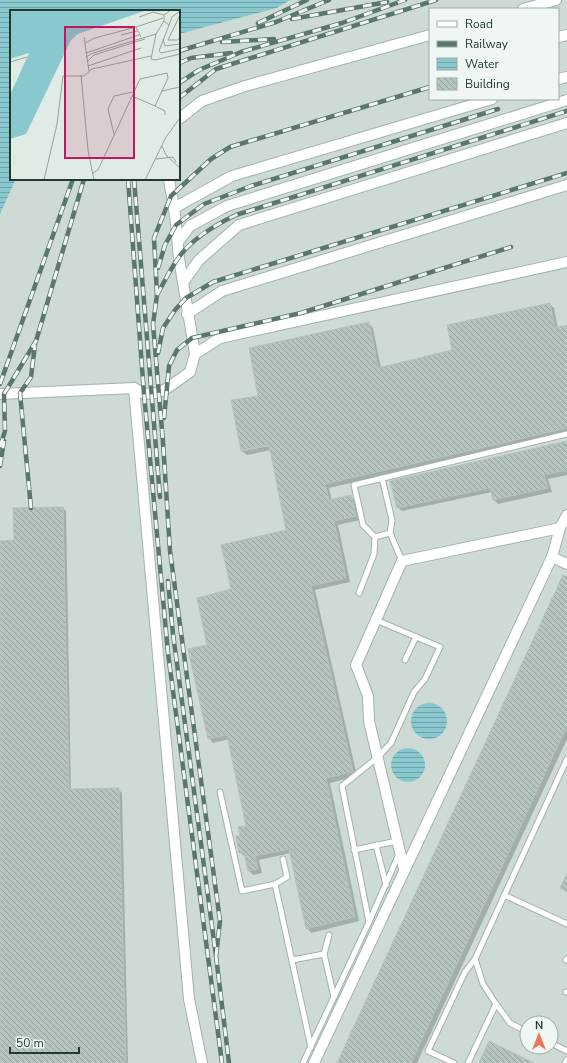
<svg xmlns="http://www.w3.org/2000/svg" width="567" height="1063" viewBox="0 0 567 1063" font-family="'Nunito Sans',sans-serif">
  <defs>
    <pattern id="water-rules" width="6" height="5" patternUnits="userSpaceOnUse"><rect width="6" height="5" fill="#89c8cf"/><path d="M0 2.5h6" fill="none" stroke="#70a3a9"/></pattern>
    <pattern id="building-back-hatch" width="6" height="6" patternUnits="userSpaceOnUse"><rect width="6" height="6" fill="#b5c5be"/><path d="M-1 5l2 2M0 0l6 6M5-1l2 2" fill="none" stroke="#93a19b"/></pattern>
  </defs>
  <rect width="100%" height="100%" fill="#e0ebe5"/>
  <path fill="#cedad4" fill-rule="evenodd" d="M290,0H567V1063H0V214L16,179H179V34L277,8ZM430,9H558V99H430ZM527,1023H551V1047H527Z"/>
  <g fill="url(#water-rules)">
    <path d="M0,0H290L277,8L179,34V11H11V179H16L0,214Z"/>
    <circle cx="429" cy="721" r="18"/>
    <circle cx="408" cy="765" r="17"/>
  </g>
  <g fill="#0003" fill-rule="evenodd">
    <path d="M549,304L554,308L558,329L567,327V433L329,488L332,501L351,496L355,501L360,520L338,525L350,582L315,590L357,776L330,783L359,921L311,933L307,928L291,853L259,860L262,873L253,875L249,871L246,856H244L240,852L241,837L248,827L229,739L213,743L209,738L208,646L232,589L288,531L271,450L247,455L242,451L259,396L369,323L373,328L381,368L454,351ZM273,443L274,445L244,451V449Z"/>
    <path d="M567,443V475L548,479L552,492L498,504L494,500L492,492L402,511L397,507Z"/>
    <path d="M63,508L66,511L71,790L118,789L122,793L128,1063H0V542L15,541L14,509Z"/>
    <path d="M567,578V739L417,1063H338Z"/>
  </g>
  <g fill="url(#building-back-hatch)" stroke="#b3c4bc">
    <path d="M550,303L555,328L567,325V428L325,484L329,500L351,495L356,516L334,521L346,578L311,586L353,772L326,778L355,917L306,929L289,849L255,856L258,869L248,871L244,852L239,853L236,836H240L238,827L246,826L227,735L208,739L188,649L207,645L197,598L231,589L221,545L286,530L269,445L241,451L231,400L258,396L249,348L369,322L378,368L452,350L447,325Z"/>
    <path d="M567,441V470L544,475L548,488L493,500L490,488L397,508L390,481Z"/>
    <path d="M63,507L69,789L119,788L126,1063H0V541L14,540L13,508Z"/>
    <path d="M563,575L567,577V726L411,1063H337Z"/>
    <path d="M567,873V892L560,888Z"/>
    <path d="M489,1041L534,1063H479Z"/>
  </g>
  <g fill="none" stroke-linecap="round" stroke-linejoin="round">
    <g stroke="#a3b2ac" stroke-width="7">
      <g id="lane">
        <path d="M382,478L392,520L390,533L402,561"/>
        <path d="M375,537L390,533"/>
        <path d="M359,593L374,554L375,537L363,525L354,485L567,434"/>
        <path d="M376,620L440,647L425,679L414,692L391,743L378,757L342,786L369,922L399,854"/>
        <path d="M405,660L416,637"/>
        <path d="M220,792L242,891L275,884L287,877L283,859"/>
        <path d="M376,845L386,885"/>
        <path d="M354,850L397,841"/>
        <path d="M275,884L311,1047"/>
        <path d="M504,895L567,924"/>
        <path d="M324,954L334,997"/>
        <path d="M292,960L324,954L329,935"/>
        <path d="M566,960L567,959"/>
        <path d="M566,992H567"/>
        <path d="M527,1032L510,1023L496,1004L483,984L475,959L567,759"/>
        <path d="M551,1043L567,1051"/>
        <path d="M303,1063L369,922"/>
        <path d="M454,1063L428,1051L465,972L475,959"/>
        <path d="M468,1063L496,1004"/>
        <path d="M565,1063L567,1060"/>
      </g>
    </g>
    <g stroke="#a3b2ac" stroke-width="12">
      <g id="street">
        <path d="M523,9L556,0"/>
        <path d="M558,37L567,35"/>
        <path d="M558,79L567,77"/>
        <path d="M179,119L202,101L245,86L430,35"/>
        <path d="M169,179C170,189 173,199 174,209C177,225 177,242 179,258C184,290 190,322 195,354"/>
        <path d="M174,208L232,176L492,99"/>
        <path d="M178,242L190,226L227,206L567,100"/>
        <path d="M184,281L199,260L239,225L567,123"/>
        <path d="M187,314L222,291L567,185"/>
        <path d="M134,388L189,999L202,1063"/>
        <path d="M0,394L134,388L144,394L157,393L166,389L190,372L195,354L220,338L567,262"/>
        <path d="M552,557L567,564"/>
        <path d="M404,869L369,721L368,696L356,665L402,561L560,528"/>
        <path d="M314,1063L552,557L560,528L567,515"/>
      </g>
    </g>
    <use href="#lane" stroke="#fff" stroke-width="5"/>
    <use href="#street" stroke="#fff" stroke-width="10"/>
    <g stroke="#5b766d" stroke-width="4.5">
      <g id="rail">
        <path d="M292,19L387,2"/>
        <path d="M258,23L307,0"/>
        <path d="M222,42L274,39"/>
        <path d="M179,51L276,22L329,0"/>
        <path d="M179,63L191,58L231,53"/>
        <path d="M179,83L199,70L241,52L342,23L405,0"/>
        <path d="M179,98L216,69L436,0"/>
        <path d="M128,179L144,394L168,653L222,1063"/>
        <path d="M134,179L160,497"/>
        <path d="M158,268L165,245L176,225L204,204L251,186L498,109"/>
        <path d="M157,295C164,282 171,268 179,257C193,238 215,225 236,215L567,111"/>
        <path d="M158,353L163,328L175,310L186,298L213,282L567,173"/>
        <path d="M0,384L73,179"/>
        <path d="M164,418L169,366L177,350L192,338L301,313L511,247"/>
        <path d="M0,447L5,431L4,394L36,341L84,179"/>
        <path d="M0,466L4,441"/>
        <path d="M31,508L20,393L31,377L35,345"/>
        <path d="M168,581L173,634L216,956L229,1063"/>
        <path d="M216,956L220,921L170,551L163,442L153,324L157,295L154,238L171,196L211,159L230,147L430,87"/>
      </g>
    </g>
    <use href="#rail" stroke="#f0f7f3" stroke-width="3" stroke-dasharray="9" stroke-linecap="butt"/>
  </g>
  <g transform="translate(10 10)">
    <rect width="170" height="170" fill="#e0ebe5"/>
    <path d="M0,0H137L68,24L61,30L16,124L0,129V85L19,43L0,49Z" fill="#89c8cf"/>
    <path fill="none" stroke="#94a49d" stroke-width="1" d="M161,0L154,5V11L146,24L141,49L145,50L170,44M170,5L158,30H168L170,27M129,7L143,2L154,5M154,11L159,15L149,41L151,43L170,39M159,15L162,7L170,1M126,17L153,8M111,25L127,21M74,27L79,61M153,29L155,36L170,34M75,33L85,28L126,17L131,27M76,43L129,25M76,47L83,43L146,24M0,52L17,47M77,52L84,45L135,29M78,56L131,38M71,65L78,140L84,170M152,81L170,77M145,96L155,101V105M104,124L98,99L104,86L123,82M152,136L156,145L170,158M146,149L163,147L166,152M83,163L88,160L130,69L157,63L158,68L145,96L122,86M34,170L47,114L53,66H74L82,59L141,46M135,170L156,127L170,108"/>
    <path fill="#c2185b" fill-opacity="0.15" stroke="#c2185b" stroke-width="2" d="M55,17H124V148H55Z"/>
    <rect width="170" height="170" fill="none" stroke="#213a32" stroke-width="2"/>
  </g>
  <rect x="429" y="8" width="130" height="92" fill="#f0f7f3" stroke="#9daba6"/>
  <rect x="437" y="21" width="20" height="6" fill="#ffffff" stroke="#9daba6"/>
  <text x="465" y="28" font-size="12" fill="#213a32">Road</text>
  <rect x="437" y="41" width="20" height="6" fill="#5b766d" stroke="#9daba6"/>
  <text x="465" y="48" font-size="12" fill="#213a32">Railway</text>
  <rect x="437" y="58" width="20" height="12" fill="url(#water-rules)" stroke="#9daba6"/>
  <text x="465" y="68" font-size="12" fill="#213a32">Water</text>
  <rect x="437" y="78" width="20" height="12" fill="url(#building-back-hatch)" stroke="#9daba6"/>
  <text x="465" y="88" font-size="12" fill="#213a32">Building</text>
  <g transform="translate(539 1035)"><circle r="19" fill="#f0f7f3" stroke="#9daba6"/>
  <path d="M0-3L7 15L0 10L-7 15Z" fill="#ee755b"/>
  <text y="-6" font-size="11" font-weight="bold" text-anchor="middle" fill="#213a32">N</text>
  </g>
  <path d="M10 1047v6h69v-6" fill="none" stroke="#213a32" stroke-width="2"/>
  <text x="16" y="1047" font-size="12" fill="#213a32" stroke="#f0f7f3" stroke-width="3" paint-order="stroke">50 m</text>
</svg>
